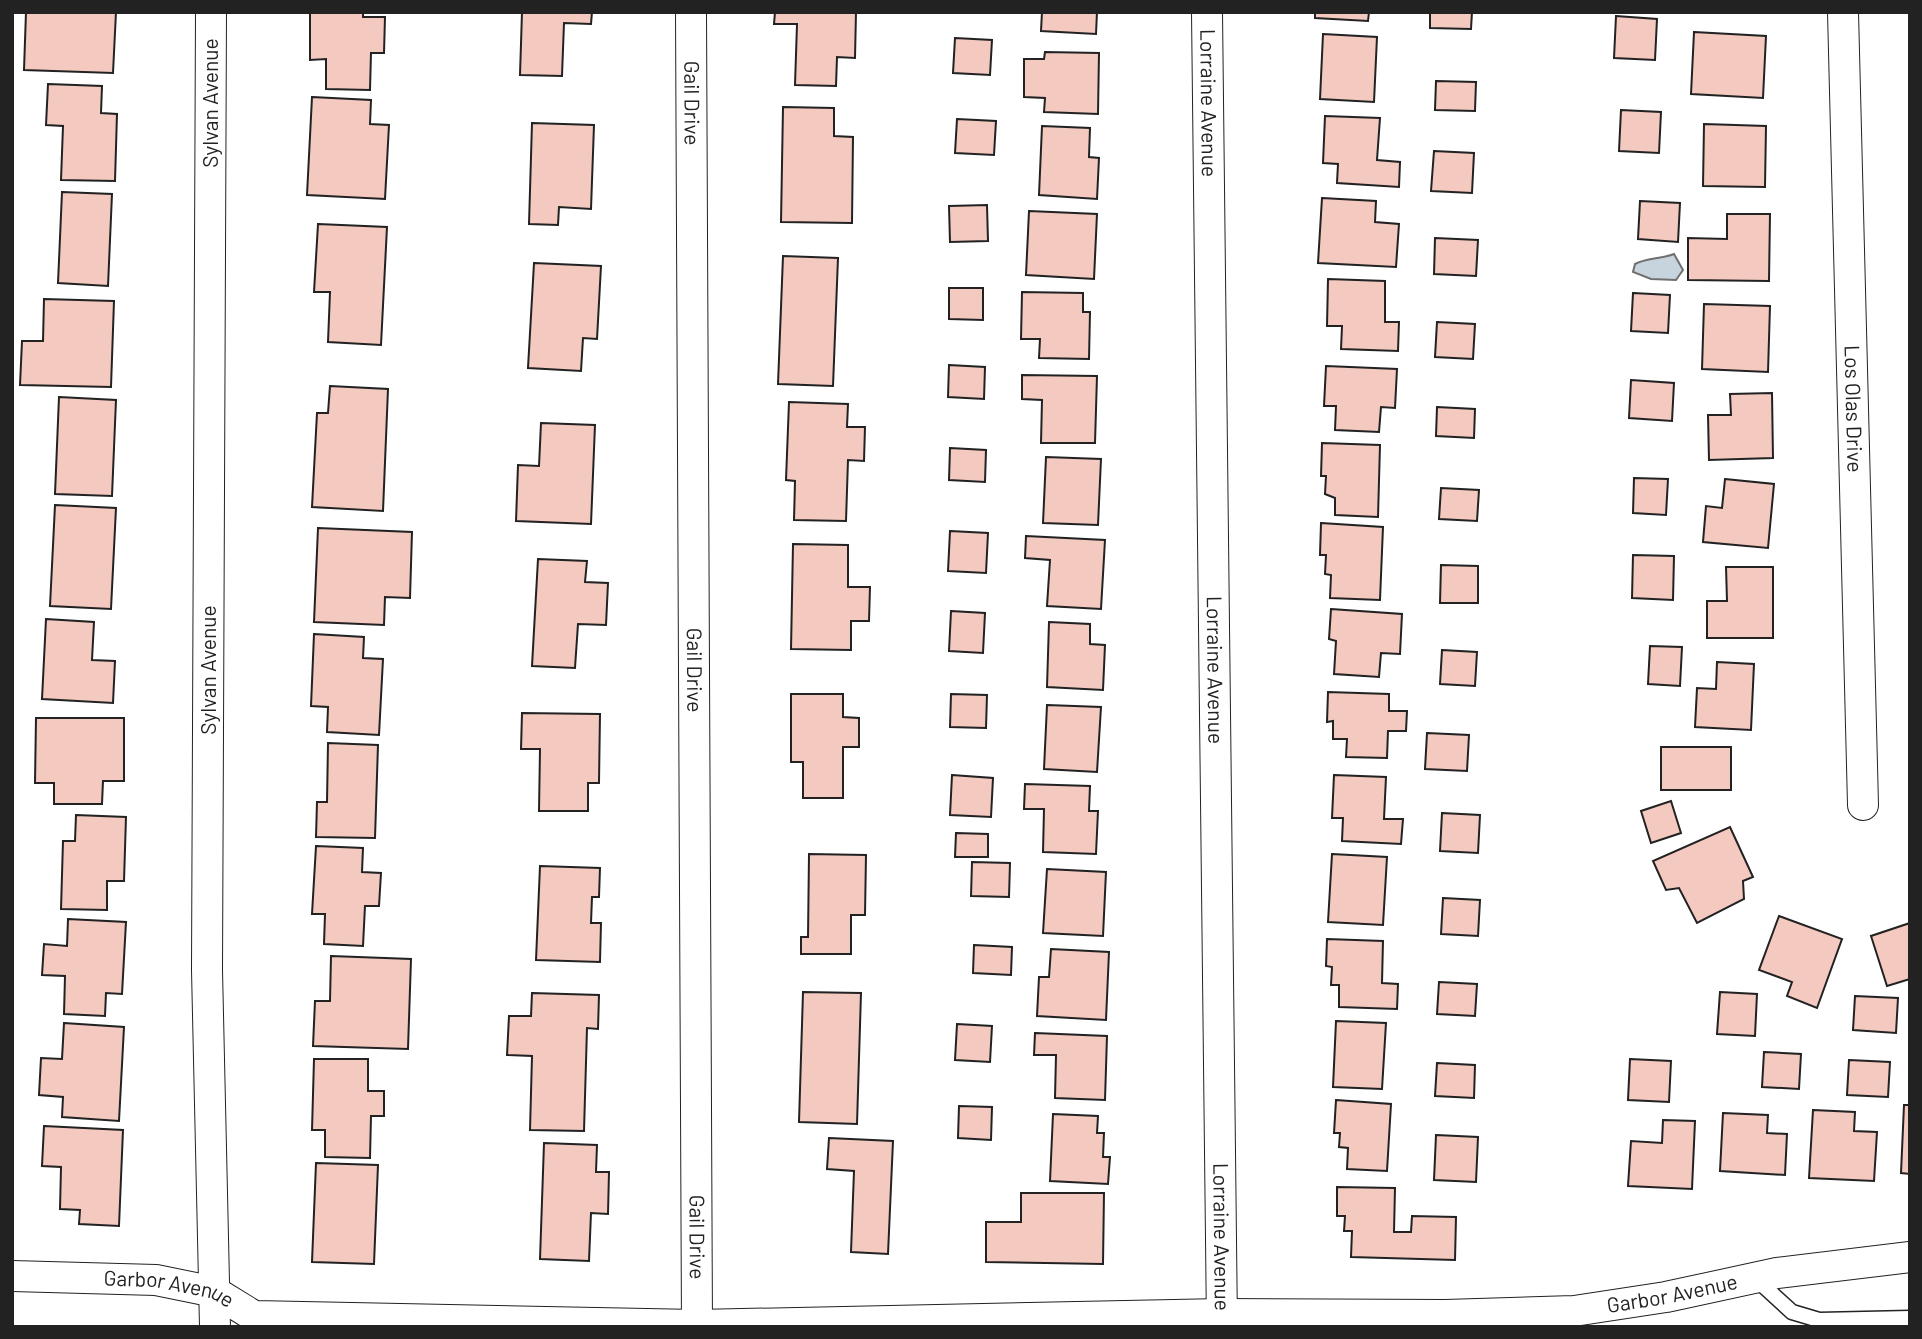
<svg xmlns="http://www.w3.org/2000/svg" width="1922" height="1339" viewBox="0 0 1922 1339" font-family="Barlow,sans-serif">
  <rect width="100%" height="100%" fill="#fff"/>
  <path fill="#c7d3dd" stroke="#6f6f6f" stroke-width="2" d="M1674,254L1683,270L1676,280L1651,279L1633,272L1635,264C1646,258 1661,259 1674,254Z"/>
  <g fill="#f3c9c0" stroke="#222" stroke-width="2">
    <path d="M26,12H116L113,73L24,70Z"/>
    <path d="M310,12H363V17H385L384,53H371L370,90L326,89V59L310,60Z"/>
    <path d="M522,12H592L591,24L564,23L562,76L520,75Z"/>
    <path d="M775,12H856L855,58L837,57L836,86L795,85L797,24H774Z"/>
    <path d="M1042,12H1097L1096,34L1041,31Z"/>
    <path d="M1315,12H1369L1368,21L1315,18Z"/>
    <path d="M1430,12H1472L1471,29L1430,28Z"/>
    <path d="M1616,16L1657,19L1655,60L1614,58Z"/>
    <path d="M1694,32L1766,36L1763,98L1691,94Z"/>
    <path d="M1323,34L1377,37L1374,102L1320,99Z"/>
    <path d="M955,38L992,40L990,75L953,73Z"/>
    <path d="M1045,52L1099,53L1098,114L1044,112L1045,98L1024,97V59H1044Z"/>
    <path d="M1436,81L1476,82L1475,111L1435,110Z"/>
    <path d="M48,84L102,86L101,113L117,114L115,181L61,180L63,126L46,125Z"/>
    <path d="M312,97L371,100L370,124L389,125L385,199L307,195Z"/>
    <path d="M783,107L834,108V136L853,137L852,223L781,222Z"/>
    <path d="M1621,110L1661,112L1659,153L1619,151Z"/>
    <path d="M1325,116L1380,118L1377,160L1400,162L1399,187L1337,183L1338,164L1323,163Z"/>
    <path d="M957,119L996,121L994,155L955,153Z"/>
    <path d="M532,123L594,125L591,209L559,207L558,225L529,224Z"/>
    <path d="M1704,124L1766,126L1765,187L1703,186Z"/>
    <path d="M1042,126L1090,128L1089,157L1099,158L1097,199L1039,195Z"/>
    <path d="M1434,151L1474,153L1472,193L1431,191Z"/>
    <path d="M62,192L112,194L108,286L58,283Z"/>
    <path d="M1322,198L1376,201L1375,222L1399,224L1396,267L1318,263Z"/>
    <path d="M1640,201L1680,203L1678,242L1638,239Z"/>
    <path d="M987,205L988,241L950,242L949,206Z"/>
    <path d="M1029,211L1097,214L1094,279L1026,275Z"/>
    <path d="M1727,214H1770L1769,281L1688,280V238L1727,239Z"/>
    <path d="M318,224L387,227L381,345L328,342L330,292H314Z"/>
    <path d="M1435,238L1478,240L1476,276L1434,274Z"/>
    <path d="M783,256L838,258L833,386L778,384Z"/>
    <path d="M534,263L601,266L597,339L583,338L581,371L528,368Z"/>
    <path d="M1328,279L1385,281V322H1399L1398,351L1341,349L1342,326H1327Z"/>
    <path d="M949,288H983V320L949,319Z"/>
    <path d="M1022,292L1083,293V312H1090L1089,359L1039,358L1040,339H1021Z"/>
    <path d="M1633,293L1670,295L1668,333L1631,331Z"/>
    <path d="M44,299L114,301L111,387L20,385L22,341H43Z"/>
    <path d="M1704,304L1770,306L1768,372L1702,369Z"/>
    <path d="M1437,322L1475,324L1473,359L1435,357Z"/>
    <path d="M949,365L985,367L984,399L948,397Z"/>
    <path d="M1326,366L1397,369L1395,408L1381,407L1379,432L1335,430L1336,406H1324Z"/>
    <path d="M1022,375L1097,376L1095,443H1041L1042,400L1022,399Z"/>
    <path d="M1631,380L1674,383L1672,421L1629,418Z"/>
    <path d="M330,386L388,389L383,511L312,507L317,413H328Z"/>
    <path d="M1772,393L1773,458L1709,460L1708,415H1731L1730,394Z"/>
    <path d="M59,397L116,400L112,496L55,494Z"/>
    <path d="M789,402L848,404L847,427H865L864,461L848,460L846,521L794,520L795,481L786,480Z"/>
    <path d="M1437,407L1475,409L1474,438L1436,436Z"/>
    <path d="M541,423L595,425L591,524L516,521L518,465L539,466Z"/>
    <path d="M1322,443L1380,445L1378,517L1335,515V498L1325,494L1326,476H1321Z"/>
    <path d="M950,448L986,450L985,482L949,480Z"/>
    <path d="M1046,457L1101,459L1098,525L1043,523Z"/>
    <path d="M1634,478L1668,479L1666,515L1633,513Z"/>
    <path d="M1725,479L1774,484L1768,548L1703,542L1706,506L1722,508Z"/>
    <path d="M1441,488L1479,490L1477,521L1439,519Z"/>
    <path d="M55,505L116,508L111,609L50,606Z"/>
    <path d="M1321,523L1383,527L1380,600L1330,598L1331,575L1325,574L1326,555H1320Z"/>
    <path d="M318,528L412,532L410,598L385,597L384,625L314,622Z"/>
    <path d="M950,531L988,533L986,573L948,571Z"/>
    <path d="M1026,536L1105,540L1101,609L1047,606L1050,560L1025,558Z"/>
    <path d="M793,544L848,545V587H870L869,621H851V650L791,649Z"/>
    <path d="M1633,555L1674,556L1673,600L1632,598Z"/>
    <path d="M538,559L587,561L585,582L608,583L606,625L578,624L575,668L532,666Z"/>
    <path d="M1441,565L1478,566V603H1440Z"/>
    <path d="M1726,567H1773V638H1707V601H1727Z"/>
    <path d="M1331,609L1402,614L1400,654L1381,653L1379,677L1334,674L1336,641L1329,639Z"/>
    <path d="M951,611L985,613L983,653L949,651Z"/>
    <path d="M46,619L94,622L92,660L115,661L113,703L42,699Z"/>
    <path d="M1049,622L1090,624V644L1105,645L1103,690L1047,687Z"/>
    <path d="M314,634L364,637L363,658L383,659L379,735L327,732L328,707L311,706Z"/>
    <path d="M1650,646L1682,647L1680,686L1648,684Z"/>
    <path d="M1442,650L1477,652L1475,686L1440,684Z"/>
    <path d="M1717,662L1754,664L1751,730L1695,727L1697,688L1716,689Z"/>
    <path d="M1328,692L1389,694V711H1407L1406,731H1388L1387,758L1346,757L1347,739H1333V721L1327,722Z"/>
    <path d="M791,694H843V717L859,718V747H843V798H803V762H791Z"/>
    <path d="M951,694L987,695L986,728L950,727Z"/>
    <path d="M1047,705L1101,707L1097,772L1044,769Z"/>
    <path d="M522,713L600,714L599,783H588V811H539L540,749H521Z"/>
    <path d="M36,718H124V781H103L102,804H54V783H35Z"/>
    <path d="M1427,733L1469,735L1467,771L1425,769Z"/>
    <path d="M328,743L378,745L375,838L316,837L317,802H327Z"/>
    <rect x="1661" y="747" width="70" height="43"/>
    <path d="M952,775L993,778L991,817L950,815Z"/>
    <path d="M1334,775L1386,777L1384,819H1403L1401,844L1342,841L1343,818H1332Z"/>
    <path d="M1025,784L1090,786L1089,811H1098L1096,854L1043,852L1044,809H1024Z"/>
    <path d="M1671,801L1681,833L1651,843L1641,811Z"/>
    <path d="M1442,813L1480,815L1478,853L1440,851Z"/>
    <path d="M76,815L126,817L124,881H107V910L61,909L63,841H75Z"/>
    <path d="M1730,827L1753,877L1743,881L1744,899L1697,923L1679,888L1666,890L1653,861Z"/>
    <path d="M956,833L988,834V857H955Z"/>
    <path d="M316,846L363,848L362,872L381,873L379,906H365L363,946L324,944L325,914H312Z"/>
    <path d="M809,854L866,855L865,915H851V954H801V937H808Z"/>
    <path d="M1332,854L1387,857L1383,925L1328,922Z"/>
    <path d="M972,862L1010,863L1009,897L971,896Z"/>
    <path d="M540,866L600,868L599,897H592L591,923H601L600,962L536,960Z"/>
    <path d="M1047,869L1106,872L1103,936L1043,933Z"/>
    <path d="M1443,898L1480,900L1478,936L1441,934Z"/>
    <path d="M1779,916L1842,939L1817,1008L1787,996L1792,982L1759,970Z"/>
    <path d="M68,919L126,922L122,994L106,993L105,1016L64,1014L65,976L42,975L44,944L67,946Z"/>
    <path d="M1910,923V979L1887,986L1871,936Z"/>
    <path d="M1327,939L1383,941L1382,983L1398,984L1397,1009L1339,1007V985H1331L1332,967L1326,966Z"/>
    <path d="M974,945L1012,947L1011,975L973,973Z"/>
    <path d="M1051,949L1109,952L1106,1020L1037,1016L1039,977H1049Z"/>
    <path d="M331,956L411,959L408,1049L313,1046L315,1001H330Z"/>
    <path d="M1439,982L1477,984L1475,1016L1437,1014Z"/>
    <path d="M803,992L861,993L857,1124L799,1122Z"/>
    <path d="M1720,992L1757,994L1755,1036L1717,1034Z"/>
    <path d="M532,993L599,995L598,1029L587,1028L584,1131L530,1130L532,1056L507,1055L509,1016H531Z"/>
    <path d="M1855,996L1898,998L1896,1033L1853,1030Z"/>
    <path d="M1336,1021L1386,1023L1382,1089L1333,1087Z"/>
    <path d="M64,1023L124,1027L119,1121L62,1117L63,1097L39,1095L41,1058L62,1059Z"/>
    <path d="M957,1024L992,1026L990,1062L955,1060Z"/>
    <path d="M1035,1033L1107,1036L1105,1100L1055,1098L1056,1055H1034Z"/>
    <path d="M1764,1052L1801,1054L1799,1089L1762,1087Z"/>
    <path d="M314,1059H368V1091H384V1116H371L370,1158L325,1157V1130H312Z"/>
    <path d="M1630,1059L1671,1061L1669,1102L1628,1100Z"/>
    <path d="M1849,1060L1890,1062L1888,1097L1847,1095Z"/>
    <path d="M1437,1063L1475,1065L1474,1098L1435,1096Z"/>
    <path d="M1336,1100L1391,1104L1387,1171L1347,1169L1348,1148L1339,1147L1340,1133H1334Z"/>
    <path d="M1904,1105H1910V1174L1901,1173Z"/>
    <path d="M959,1106L992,1107L991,1140L958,1138Z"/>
    <path d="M1813,1110L1855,1112L1854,1131L1877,1132L1874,1181L1809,1178Z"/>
    <path d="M1723,1113L1768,1115L1767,1133L1787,1134L1785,1175L1720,1171Z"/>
    <path d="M1053,1114L1098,1116L1097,1133H1104L1103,1157H1110L1108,1184L1050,1181Z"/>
    <path d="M1663,1120L1695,1121L1692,1189L1628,1186L1631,1141L1662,1143Z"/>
    <path d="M44,1126L123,1130L119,1226L79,1224L80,1210L60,1209L61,1167L42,1166Z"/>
    <path d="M1436,1135L1478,1137L1476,1182L1434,1180Z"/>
    <path d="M829,1138L893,1141L888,1254L851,1252L854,1171L827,1169Z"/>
    <path d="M544,1143L597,1145L596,1172H609L608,1214L591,1213L589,1261L540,1259Z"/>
    <path d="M316,1163L378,1165L374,1264L312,1262Z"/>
    <path d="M1337,1187L1395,1188L1394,1232H1411L1412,1216L1456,1217L1455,1260L1351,1257L1352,1231H1344L1345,1216H1337Z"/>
    <path d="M1021,1193H1104L1103,1264L986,1262V1222H1021Z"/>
  </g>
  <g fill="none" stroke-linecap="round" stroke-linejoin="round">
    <g stroke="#222" stroke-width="17">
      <path id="service" d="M1756,1279L1792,1312L1819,1320L1910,1318"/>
    </g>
    <g stroke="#222" stroke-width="32">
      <g id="minor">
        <path d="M211,12L207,970L215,1327"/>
        <path id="s1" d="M691,12L697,1327"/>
        <path id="s2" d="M1207,12L1222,1327"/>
        <path id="s3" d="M1843,12L1863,805"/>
        <path id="s4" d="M12,1276L156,1280L215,1292L254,1316L697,1325L1222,1314L1445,1315L1574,1311L1666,1297L1777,1273L1910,1257"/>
      </g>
    </g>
    <use href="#service" stroke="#fff" stroke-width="14"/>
    <use href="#minor" stroke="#fff" stroke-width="30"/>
  </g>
  <g text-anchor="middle" stroke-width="5" stroke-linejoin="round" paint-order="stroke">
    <g font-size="21" fill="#222" stroke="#fff">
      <text transform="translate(211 103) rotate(-90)" y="7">Sylvan Avenue</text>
      <text dy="7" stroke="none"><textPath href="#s1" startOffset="91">Gail Drive</textPath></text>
      <text dy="7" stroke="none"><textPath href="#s2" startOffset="91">Lorraine Avenue</textPath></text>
      <text dy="7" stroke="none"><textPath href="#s3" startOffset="397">Los Olas Drive</textPath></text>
      <text dy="7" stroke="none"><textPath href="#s1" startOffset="658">Gail Drive</textPath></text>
      <text dy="7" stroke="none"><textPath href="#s2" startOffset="658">Lorraine Avenue</textPath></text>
      <text transform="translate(209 670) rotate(-90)" y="7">Sylvan Avenue</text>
      <text dy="7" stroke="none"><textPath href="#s1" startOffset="1225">Gail Drive</textPath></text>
      <text dy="7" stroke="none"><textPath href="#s2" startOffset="1225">Lorraine Avenue</textPath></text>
      <text dy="7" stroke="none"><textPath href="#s4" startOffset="158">Garbor Avenue</textPath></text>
      <text dy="7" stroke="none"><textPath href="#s4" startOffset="1670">Garbor Avenue</textPath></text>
    </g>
  </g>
  <rect width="1922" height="1339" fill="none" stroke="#222222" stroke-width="28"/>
</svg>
